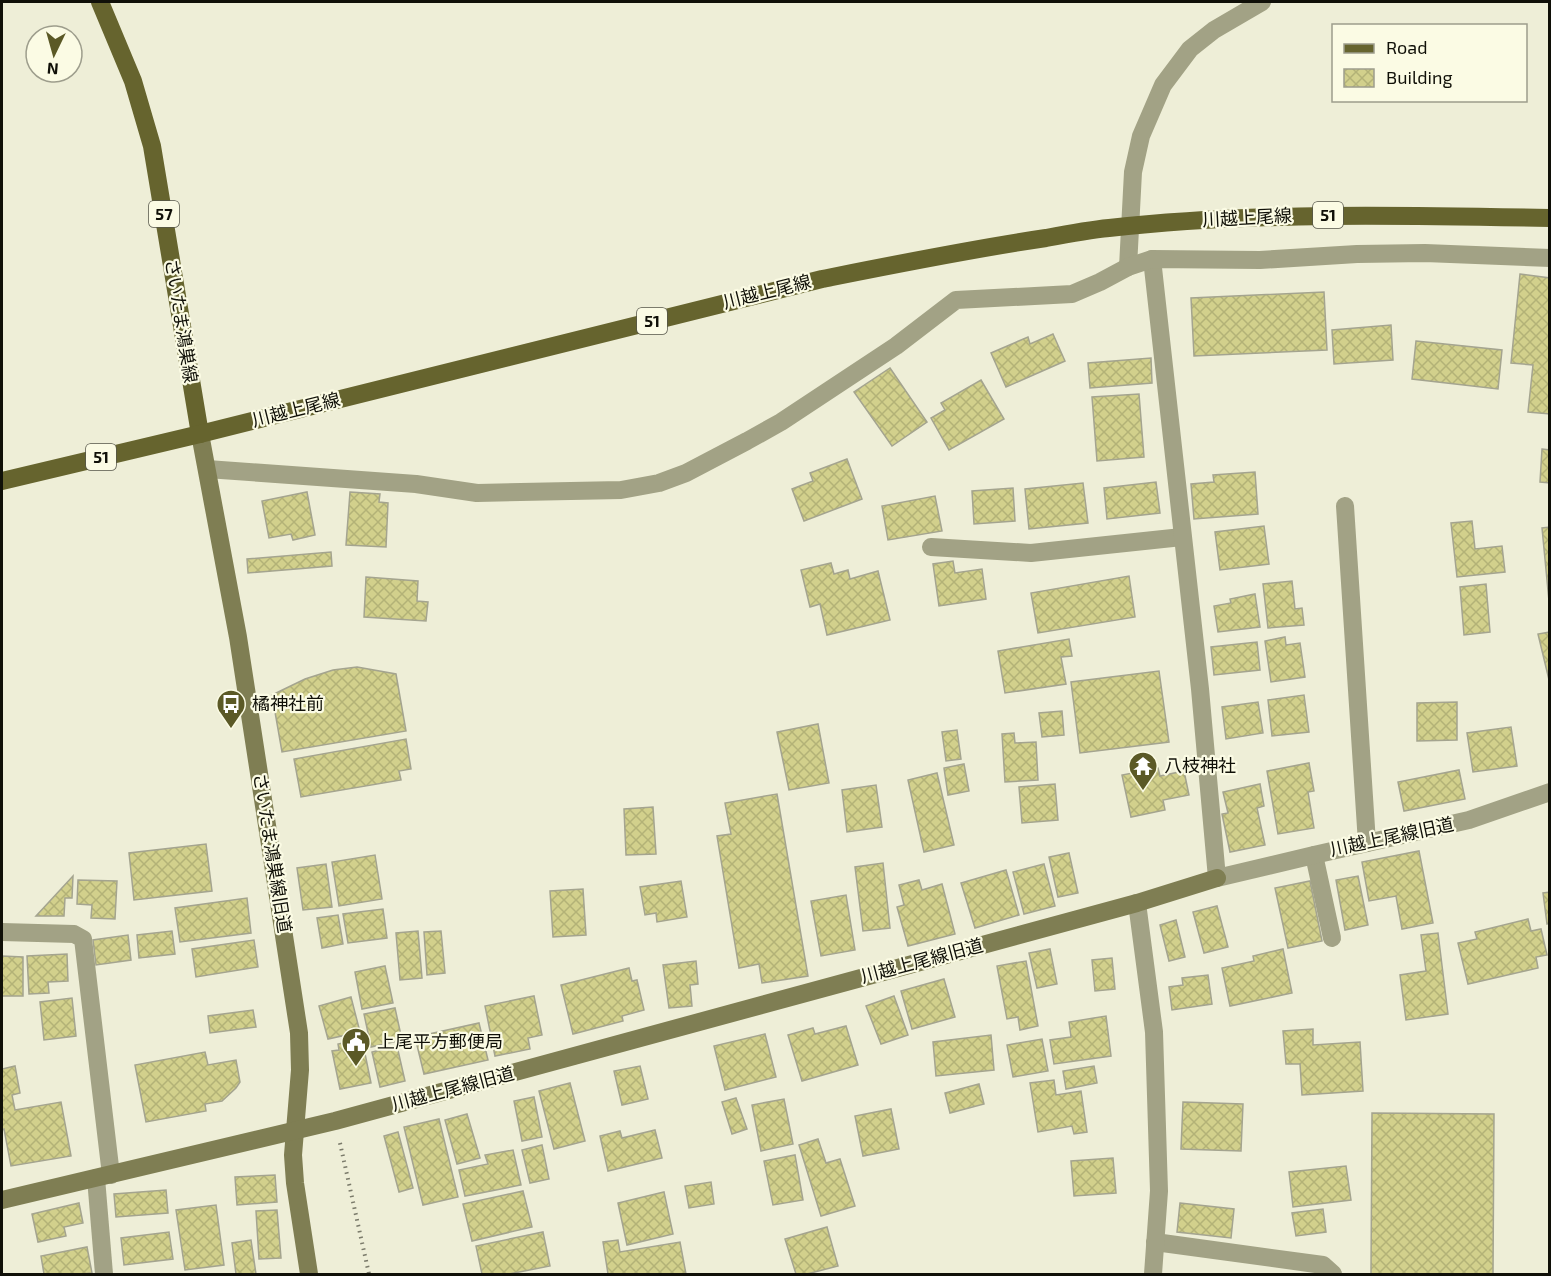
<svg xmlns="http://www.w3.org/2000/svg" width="1551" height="1276" viewBox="0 0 1551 1276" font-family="'Exo 2','Noto Sans JP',sans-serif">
  <defs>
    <pattern id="building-cross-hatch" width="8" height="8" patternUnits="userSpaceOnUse" patternTransform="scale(1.5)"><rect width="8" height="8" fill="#d2d08c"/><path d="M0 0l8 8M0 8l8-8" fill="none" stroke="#b3b277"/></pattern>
  </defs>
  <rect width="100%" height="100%" fill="#eeeed7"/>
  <g fill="url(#building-cross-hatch)" stroke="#a4a48f" stroke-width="1.5">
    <path d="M1520,274L1550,278V414L1528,412L1533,365L1511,363Z"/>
    <path d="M1324,292L1327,350L1194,356L1191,298Z"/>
    <path d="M1391,325L1393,360L1334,364L1332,330Z"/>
    <path d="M1053,334L1065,361L1006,387L991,353L1028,337L1030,344Z"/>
    <path d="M1416,341L1502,350L1498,389L1412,379Z"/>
    <path d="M1151,358L1152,383L1090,388L1088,363Z"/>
    <path d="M890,368L927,422L892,446L854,392Z"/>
    <path d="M981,380L1004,419L949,450L931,418L945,410L941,403Z"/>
    <path d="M1139,394L1144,457L1097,461L1092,397Z"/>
    <path d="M1542,449L1550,450V483L1540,482Z"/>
    <path d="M847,459L862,499L804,521L792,489L813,481L810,473Z"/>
    <path d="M1255,472L1258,514L1194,519L1191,484L1214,482L1213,475Z"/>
    <path d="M1156,482L1160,513L1107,519L1104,488Z"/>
    <path d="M1083,483L1088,523L1029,529L1025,489Z"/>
    <path d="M1013,488L1015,521L974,524L972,491Z"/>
    <path d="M307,492L315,535L293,540L291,534L269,538L262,501Z"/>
    <path d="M350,492L380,494L379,502L388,503L386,547L346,545Z"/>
    <path d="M935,496L942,531L888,540L882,506Z"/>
    <path d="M1472,521L1475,549L1502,546L1505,572L1457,577L1451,523Z"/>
    <path d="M1264,526L1269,564L1220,570L1215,532Z"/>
    <path d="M1550,527V600L1549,601L1542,528Z"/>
    <path d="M331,552L332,566L248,573L247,559Z"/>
    <path d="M953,561L955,573L982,569L986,599L939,606L933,564Z"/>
    <path d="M831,563L834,574L848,570L850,579L878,571L890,620L827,635L820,604L810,607L801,570Z"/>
    <path d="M1129,576L1135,617L1038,633L1031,593Z"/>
    <path d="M366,577L418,581L417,601L428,602L426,621L364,617Z"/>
    <path d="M1292,581L1295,609L1302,608L1304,625L1268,628L1263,584Z"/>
    <path d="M1486,584L1490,632L1464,635L1460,587Z"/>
    <path d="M1255,594L1260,627L1218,632L1214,606L1231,603L1230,599Z"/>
    <path d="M1550,632V684L1538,634Z"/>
    <path d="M1285,637L1286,645L1300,643L1305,677L1271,682L1265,641Z"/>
    <path d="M1069,639L1072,656L1061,657L1066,684L1005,693L998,651Z"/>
    <path d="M1257,642L1260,670L1214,675L1211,647Z"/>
    <path d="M357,667L396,674L406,731L282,752L272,695L305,679L333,670Z"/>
    <path d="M1159,671L1169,742L1080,753L1071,682Z"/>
    <path d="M1304,695L1309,732L1272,736L1268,700Z"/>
    <path d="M1258,702L1263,733L1226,739L1222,707Z"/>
    <path d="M1457,702V740L1417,741V703Z"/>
    <path d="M1062,711L1064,735L1042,737L1039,713Z"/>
    <path d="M818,724L829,783L789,790L777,732Z"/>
    <path d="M1511,727L1517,766L1473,772L1467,733Z"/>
    <path d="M957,730L961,759L946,761L942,732Z"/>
    <path d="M1014,733L1015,743L1036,742L1038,780L1005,782L1002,734Z"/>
    <path d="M406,739L411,769L399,771L401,780L301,797L294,759Z"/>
    <path d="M1309,763L1314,791L1308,792L1314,828L1278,834L1267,771Z"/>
    <path d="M964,764L969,791L948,795L944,768Z"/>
    <path d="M1158,768L1160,776L1184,771L1189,795L1163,800L1165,810L1131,817L1122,775Z"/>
    <path d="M1459,770L1465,799L1404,811L1398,782Z"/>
    <path d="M937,773L954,845L924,852L908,780Z"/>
    <path d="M1055,784L1058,820L1022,823L1019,787Z"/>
    <path d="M1260,784L1264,806L1257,808L1265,845L1230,852L1222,814L1228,813L1223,792Z"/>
    <path d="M876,785L882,827L847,832L842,790Z"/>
    <path d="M777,794L808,976L762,983L759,964L739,968L717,836L731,834L725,803Z"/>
    <path d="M653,807L656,854L626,855L624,809Z"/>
    <path d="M206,844L212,891L134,900L129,853Z"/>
    <path d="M1419,851L1433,923L1402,929L1396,896L1369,901L1362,862Z"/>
    <path d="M1069,853L1078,893L1058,897L1049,857Z"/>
    <path d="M375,855L382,899L339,906L332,862Z"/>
    <path d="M883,863L890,928L863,931L855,867Z"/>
    <path d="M326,864L332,907L303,910L297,868Z"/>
    <path d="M1044,864L1055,906L1024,914L1013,872Z"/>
    <path d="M1006,870L1019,915L975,928L961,883Z"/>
    <path d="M73,876L72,898H65L64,916H36Z"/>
    <path d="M1358,876L1368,925L1345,930L1336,880Z"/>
    <path d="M78,880L117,881L115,919L91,918L92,905L77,904Z"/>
    <path d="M919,880L922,890L942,884L955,934L908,946L897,907L904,905L899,885Z"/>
    <path d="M681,881L687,917L657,922L656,913L645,915L640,887Z"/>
    <path d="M1310,881L1322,941L1288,948L1275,888Z"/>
    <path d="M583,889L586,935L553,937L550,891Z"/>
    <path d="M1550,892V923L1547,924L1543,893Z"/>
    <path d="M846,895L855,950L821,956L811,901Z"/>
    <path d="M247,898L251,933L180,942L175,908Z"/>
    <path d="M1217,906L1228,947L1204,953L1193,912Z"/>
    <path d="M383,909L387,938L348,943L343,914Z"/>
    <path d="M338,915L343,944L322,948L317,918Z"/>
    <path d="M1528,919L1531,931L1541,929L1547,955L1536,957L1538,968L1468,984L1458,943L1477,939L1475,932Z"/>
    <path d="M1176,920L1185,957L1169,961L1160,925Z"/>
    <path d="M172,931L175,954L139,958L137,935Z"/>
    <path d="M418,931L422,978L400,980L396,933Z"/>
    <path d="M441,931L445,973L427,975L424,932Z"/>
    <path d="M1438,933L1448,1014L1406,1020L1400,975L1426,971L1421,935Z"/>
    <path d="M128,935L131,960L96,965L93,940Z"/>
    <path d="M254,940L258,967L196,977L192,949Z"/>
    <path d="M1050,949L1057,984L1037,988L1029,953Z"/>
    <path d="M1283,949L1292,993L1230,1006L1222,968L1254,961L1253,956Z"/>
    <path d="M67,954L68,981L48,982L49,993L29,994L27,956Z"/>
    <path d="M2,956L23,957V996H2Z"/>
    <path d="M1112,958L1115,989L1095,991L1092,960Z"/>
    <path d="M696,961L698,984L690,985L692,1006L669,1008L663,965Z"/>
    <path d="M1026,961L1038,1026L1020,1030L1018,1017L1007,1019L997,966Z"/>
    <path d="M385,966L393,1003L362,1009L355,972Z"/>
    <path d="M629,968L632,981L637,980L644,1010L622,1016L623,1021L573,1034L561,985Z"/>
    <path d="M1208,975L1212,1004L1172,1010L1169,987L1183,985L1182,978Z"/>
    <path d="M944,979L955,1017L912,1029L901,991Z"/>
    <path d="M534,996L542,1035L528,1038L530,1049L495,1056L485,1006Z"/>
    <path d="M894,996L908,1035L881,1044L866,1006Z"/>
    <path d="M351,997L360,1032L328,1039L319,1006Z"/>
    <path d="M72,998L76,1036L44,1040L40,1002Z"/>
    <path d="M395,1008L402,1040L371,1047L364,1014Z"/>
    <path d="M253,1010L256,1027L210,1033L208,1016Z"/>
    <path d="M1106,1016L1111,1056L1054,1064L1050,1040L1071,1037L1069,1022Z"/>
    <path d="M479,1023L488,1060L424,1074L415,1037Z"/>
    <path d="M846,1026L858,1065L802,1081L788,1035L813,1028L815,1034Z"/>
    <path d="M1313,1029V1045L1360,1042L1363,1091L1302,1095L1300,1064H1286L1283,1031Z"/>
    <path d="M765,1034L776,1077L725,1090L714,1046Z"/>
    <path d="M991,1035L994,1070L936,1076L933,1042Z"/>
    <path d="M362,1039L371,1083L340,1089L332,1051L339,1050L338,1044Z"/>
    <path d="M1042,1039L1048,1071L1013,1077L1007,1045Z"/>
    <path d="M397,1046L405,1081L380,1087L372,1052Z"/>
    <path d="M205,1052L208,1065L236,1060L240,1082L236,1088L222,1101L205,1104L206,1111L146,1122L135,1065Z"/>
    <path d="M15,1066L20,1093L12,1095L15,1110L61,1102L71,1156L11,1166L4,1129L2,1130V1069Z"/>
    <path d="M640,1066L648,1099L622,1105L614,1071Z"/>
    <path d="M1094,1066L1097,1083L1066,1089L1063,1071Z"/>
    <path d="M1054,1080L1056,1095L1081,1091L1087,1132L1074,1134L1072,1126L1038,1132L1030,1083Z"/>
    <path d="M570,1083L585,1141L554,1149L539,1091Z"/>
    <path d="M979,1084L984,1104L950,1113L945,1093Z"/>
    <path d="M534,1097L542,1137L522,1141L514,1101Z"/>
    <path d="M736,1098L747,1129L732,1134L722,1102Z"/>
    <path d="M784,1099L793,1144L761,1151L752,1105Z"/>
    <path d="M1183,1102L1243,1104L1241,1151L1181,1149Z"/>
    <path d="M891,1109L899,1149L863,1156L855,1116Z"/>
    <path d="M1372,1113L1494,1114L1493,1274H1371Z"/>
    <path d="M467,1114L480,1158L457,1164L445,1120Z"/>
    <path d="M439,1119L458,1197L423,1205L404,1127Z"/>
    <path d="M655,1130L662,1158L608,1171L600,1136L620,1131L622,1138Z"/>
    <path d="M398,1132L413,1188L399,1192L384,1136Z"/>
    <path d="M818,1139L826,1163L840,1159L855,1206L821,1216L799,1145Z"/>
    <path d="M542,1145L549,1179L530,1183L522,1150Z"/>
    <path d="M513,1150L521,1185L465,1196L459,1170L488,1164L485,1155Z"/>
    <path d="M795,1155L803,1200L773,1205L764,1161Z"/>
    <path d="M1113,1158L1116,1193L1074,1196L1071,1161Z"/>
    <path d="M1346,1166L1351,1200L1293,1207L1289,1172Z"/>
    <path d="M275,1175L277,1202L237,1205L235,1177Z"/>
    <path d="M711,1182L714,1204L689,1208L685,1186Z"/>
    <path d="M166,1190L168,1213L116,1217L114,1194Z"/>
    <path d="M523,1191L532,1227L472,1241L463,1204Z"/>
    <path d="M664,1192L673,1234L627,1245L618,1203Z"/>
    <path d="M79,1203L83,1223L64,1227L66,1236L38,1242L32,1214Z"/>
    <path d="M1180,1203L1234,1209L1231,1238L1177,1232Z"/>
    <path d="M216,1205L224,1265L185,1270L176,1210Z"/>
    <path d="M1323,1209L1326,1232L1296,1236L1292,1213Z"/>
    <path d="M277,1210L281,1258L259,1259L256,1211Z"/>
    <path d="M827,1227L838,1266L807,1274H796L785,1239Z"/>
    <path d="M169,1232L173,1259L124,1265L121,1238Z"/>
    <path d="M543,1232L550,1266L509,1274H482L476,1246Z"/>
    <path d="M251,1240L256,1274H236L232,1243Z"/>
    <path d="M618,1240L620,1252L680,1242L686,1274H608L603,1242Z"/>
    <path d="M87,1247L92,1273L82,1274H44L41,1256Z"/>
  </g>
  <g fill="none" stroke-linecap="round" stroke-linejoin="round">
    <path stroke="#7a7a6a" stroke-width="4" stroke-dasharray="1.5 4.5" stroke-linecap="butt" d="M340,1143L369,1274"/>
    <g stroke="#a2a285" stroke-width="18">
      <path d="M1128,267L1133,172L1141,136L1163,85L1190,49L1214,30L1262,2"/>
      <path d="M1345,506L1367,843"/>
      <path d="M931,547L1031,553L1182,537"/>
      <path d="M1314,855L1332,938"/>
      <path d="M2,932L74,934L83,939L111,1175"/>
      <path d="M1155,1242L1323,1265L1333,1274"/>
    </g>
    <g stroke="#a2a285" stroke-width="18">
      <path d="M1152,259L1200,689L1217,878L1314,855L1469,820L1550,792"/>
      <path d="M207,469L416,484L477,493L621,490L659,483L686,473L747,441L781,422L896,346L956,300L1072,294L1100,282L1128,267L1152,259L1260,260L1357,254L1425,253L1550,258"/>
      <path d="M1137,903L1154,1032L1159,1191L1153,1274"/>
      <path d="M96,1178L104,1274"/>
    </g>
    <g stroke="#7f7e53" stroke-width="18">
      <path d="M200,434L238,637L299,1033L300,1070L293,1155L295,1183L309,1274"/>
      <path d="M2,1200L335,1121L1137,903L1217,878"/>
    </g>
    <g stroke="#66642e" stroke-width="18">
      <path d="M100,2L133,81L152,146L200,434"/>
      <path d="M2,481L200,434L822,279C897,264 971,249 1046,238C1067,234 1088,230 1109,228C1255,212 1402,215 1550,218"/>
    </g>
  </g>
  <defs>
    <g id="bus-pin" transform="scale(1.5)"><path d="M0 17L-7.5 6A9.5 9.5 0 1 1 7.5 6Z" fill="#5b5926" stroke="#fbfbe4"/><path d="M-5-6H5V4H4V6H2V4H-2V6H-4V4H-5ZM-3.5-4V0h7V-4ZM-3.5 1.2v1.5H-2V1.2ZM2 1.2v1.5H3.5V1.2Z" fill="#fff"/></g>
    <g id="temple-pin" transform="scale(1.5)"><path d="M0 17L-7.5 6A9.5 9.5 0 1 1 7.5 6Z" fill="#5b5926" stroke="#fbfbe4"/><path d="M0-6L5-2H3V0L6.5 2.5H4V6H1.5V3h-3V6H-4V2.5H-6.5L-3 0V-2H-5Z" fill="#fff"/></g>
    <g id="civic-pin" transform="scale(1.5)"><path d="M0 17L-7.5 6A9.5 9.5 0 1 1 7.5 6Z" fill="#5b5926" stroke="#fbfbe4"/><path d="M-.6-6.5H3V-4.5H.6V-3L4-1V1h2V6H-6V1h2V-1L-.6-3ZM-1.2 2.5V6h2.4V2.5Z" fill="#fff"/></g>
  </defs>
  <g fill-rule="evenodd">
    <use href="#bus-pin" x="231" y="704"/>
    <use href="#temple-pin" x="1143" y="766"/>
    <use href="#civic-pin" x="356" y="1042"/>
  </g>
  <g text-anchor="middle" stroke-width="4.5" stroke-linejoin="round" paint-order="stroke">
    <g fill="#fbfbe4" stroke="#56564a" stroke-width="1.5">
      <rect x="149" y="201" width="30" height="26" rx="4.5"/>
      <rect x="1313" y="202" width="30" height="26" rx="4.5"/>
      <rect x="637" y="308" width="30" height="26" rx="4.5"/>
      <rect x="86" y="444" width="30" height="26" rx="4.5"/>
    </g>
    <g font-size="16" font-weight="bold" fill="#101008">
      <text x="164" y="220">57</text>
      <text x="1328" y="221">51</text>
      <text x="652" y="327">51</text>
      <text x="101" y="463">51</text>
    </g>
    <g font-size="18" fill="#101008" stroke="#fbfbe4">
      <text transform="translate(1247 218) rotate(-3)" y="6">川越上尾線</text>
      <text transform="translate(767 292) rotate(-14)" y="6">川越上尾線</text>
      <text transform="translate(181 321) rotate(81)" y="6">さいたま鴻巣線</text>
      <text transform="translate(296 410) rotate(-14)" y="6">川越上尾線</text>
      <text transform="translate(1392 837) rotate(-12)" y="6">川越上尾線旧道</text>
      <text transform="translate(272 853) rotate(81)" y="6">さいたま鴻巣線旧道</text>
      <text transform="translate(922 961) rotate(-15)" y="6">川越上尾線旧道</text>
      <text transform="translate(453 1089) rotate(-15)" y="6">川越上尾線旧道</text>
    </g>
    <g font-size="18" fill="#101008" stroke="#fbfbe4" text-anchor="start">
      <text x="252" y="710">橘神社前</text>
      <text x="1164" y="772">八枝神社</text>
      <text x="377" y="1048">上尾平方郵便局</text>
    </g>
  </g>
  <rect width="1551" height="1276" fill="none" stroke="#101008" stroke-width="6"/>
  <rect x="1332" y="24" width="195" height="78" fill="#fbfbe4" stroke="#9d9d8c" stroke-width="1.5"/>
  <rect x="1344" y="44" width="30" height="9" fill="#66642e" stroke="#9d9d8c" stroke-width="1.5"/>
  <text x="1386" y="54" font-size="18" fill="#101008">Road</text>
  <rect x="1344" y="69" width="30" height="18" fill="url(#building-cross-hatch)" stroke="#9d9d8c" stroke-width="1.5"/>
  <text x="1386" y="84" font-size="18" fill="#101008">Building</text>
  <g transform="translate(54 54) rotate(185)"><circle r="28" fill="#fbfbe4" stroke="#9d9d8c" stroke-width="1.5"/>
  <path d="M0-4.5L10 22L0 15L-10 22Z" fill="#5b5926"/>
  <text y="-9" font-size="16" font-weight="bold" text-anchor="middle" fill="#101008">N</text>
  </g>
</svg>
